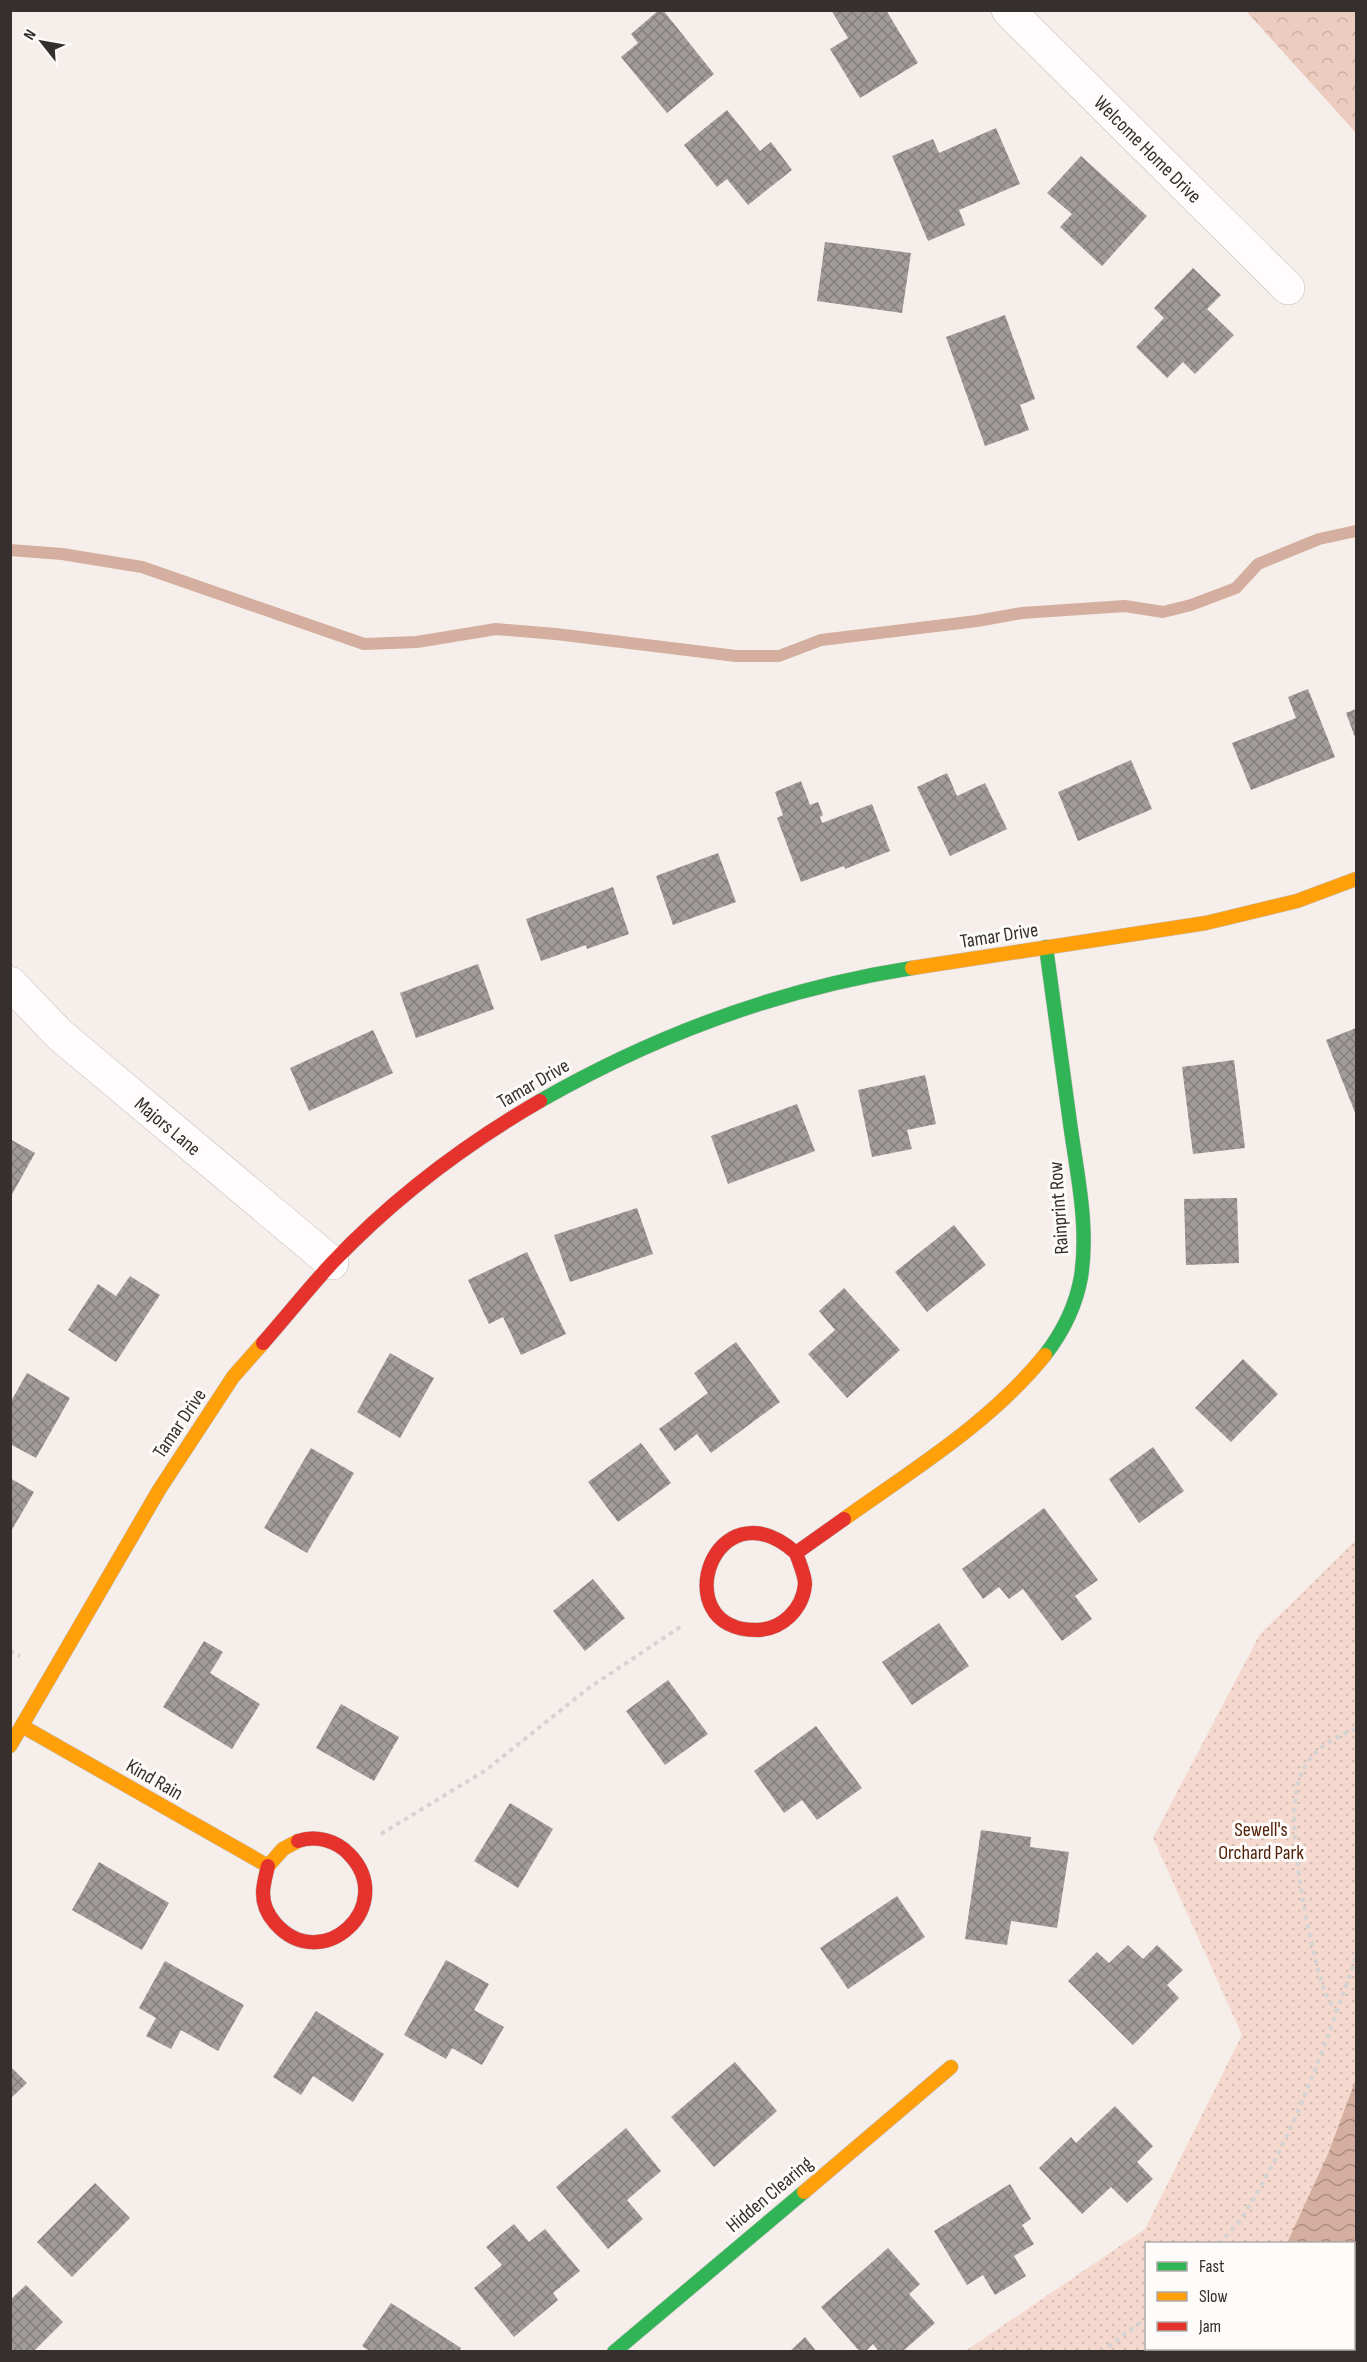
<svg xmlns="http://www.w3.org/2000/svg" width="1367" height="2362" viewBox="0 0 1367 2362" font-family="'Sofia Sans Condensed',sans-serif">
  <defs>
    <pattern id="forest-crowns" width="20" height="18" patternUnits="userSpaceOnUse" patternTransform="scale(1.5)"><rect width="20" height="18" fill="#ecccbe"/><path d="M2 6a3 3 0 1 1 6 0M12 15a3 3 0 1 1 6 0" fill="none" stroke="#cbb0a4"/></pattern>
    <pattern id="park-dots" width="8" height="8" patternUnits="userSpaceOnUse" patternTransform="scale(1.5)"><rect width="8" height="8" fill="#f5d9ce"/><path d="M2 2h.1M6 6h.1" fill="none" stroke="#d3bbb1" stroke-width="1.8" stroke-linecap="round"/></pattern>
    <pattern id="water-waves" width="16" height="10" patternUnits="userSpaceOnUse" patternTransform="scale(1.5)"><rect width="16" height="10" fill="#d4ae9e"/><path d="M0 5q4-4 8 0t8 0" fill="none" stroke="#ad8e81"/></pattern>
    <pattern id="building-cross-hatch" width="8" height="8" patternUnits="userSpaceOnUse" patternTransform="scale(1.5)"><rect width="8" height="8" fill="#a19c9a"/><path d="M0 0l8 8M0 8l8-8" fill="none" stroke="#84807e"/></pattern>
  </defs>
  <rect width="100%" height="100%" fill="#f5eeeb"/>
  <path fill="url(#forest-crowns)" d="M1246,11H1356V133Z"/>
  <path fill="url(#park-dots)" fill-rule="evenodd" d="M1356,1540V2351L964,2352L1145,2229L1242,2035L1153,1838L1260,1634ZM1146,2244H1354V2348H1146Z"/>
  <path fill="url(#water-waves)" d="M1356,2079V2316L1354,2320V2244L1287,2243L1328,2154Z"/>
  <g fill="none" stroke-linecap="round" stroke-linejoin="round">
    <path stroke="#d4ae9e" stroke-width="12" d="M10,550L62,554L142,567L364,644L417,642L496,629L556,634L736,656H779L821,640L977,621L1022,613L1125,606L1163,612L1191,605L1236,588L1258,564L1319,539L1356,531"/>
  </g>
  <g fill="url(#building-cross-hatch)">
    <path d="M659,10H663L714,74L667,113L621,57L638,43L631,34Z"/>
    <path d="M831,10H886L918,63L860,98L830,49L848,38Z"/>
    <path d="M727,110L760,151L771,142L792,170L748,205L727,179L717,187L684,145Z"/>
    <path d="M996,128L1020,184L959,210L965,225L928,241L892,156L933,139L939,153Z"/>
    <path d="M1081,156L1147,216L1102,266L1060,227L1072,214L1047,193Z"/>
    <path d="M825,242L911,253L902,313L817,301Z"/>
    <path d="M1193,268L1221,295L1207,309L1234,335L1195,374L1183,362L1167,378L1136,347L1164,318L1154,308Z"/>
    <path d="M1005,315L1035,399L1020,405L1029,430L985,446L946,337Z"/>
    <path d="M1308,689L1335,757L1251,790L1232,743L1296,718L1288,697Z"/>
    <path d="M1356,709V740L1346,713Z"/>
    <path d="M1131,760L1152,809L1078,841L1058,792Z"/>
    <path d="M947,773L957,796L985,783L1007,829L950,856L917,787Z"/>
    <path d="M801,781L810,805L818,802L823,815L820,817L822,823L872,804L890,851L845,869L844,866L801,882L777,818L783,815L775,792Z"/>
    <path d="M718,853L736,902L673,925L656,876Z"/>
    <path d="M613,887L629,934L587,949L586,945L541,961L526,919Z"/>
    <path d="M478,964L494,1009L416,1038L400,993Z"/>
    <path d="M1356,1028V1115L1326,1040Z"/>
    <path d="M373,1030L393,1073L309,1111L290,1068Z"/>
    <path d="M1234,1060L1245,1148L1193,1154L1182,1067Z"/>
    <path d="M925,1075L936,1124L907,1130L912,1149L872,1157L858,1090Z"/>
    <path d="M797,1104L815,1151L728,1184L711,1136Z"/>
    <path d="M10,1139L35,1153L10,1198Z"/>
    <path d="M1237,1198L1239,1263L1186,1265L1184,1199Z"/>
    <path d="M637,1208L653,1254L570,1282L554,1235Z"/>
    <path d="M954,1225L986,1265L927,1312L895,1272Z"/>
    <path d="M527,1252L566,1334L521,1355L503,1317L489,1324L468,1280Z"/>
    <path d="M130,1276L160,1295L116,1362L68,1330L98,1284L116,1296Z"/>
    <path d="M844,1288L900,1350L847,1398L808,1354L835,1330L819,1311Z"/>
    <path d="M736,1342L780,1402L711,1453L697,1434L675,1451L659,1429L708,1393L694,1373Z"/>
    <path d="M390,1353L434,1378L400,1438L357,1412Z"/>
    <path d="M1243,1359L1278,1394L1231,1442L1195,1408Z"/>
    <path d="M27,1373L70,1398L36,1458L10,1444V1403Z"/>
    <path d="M641,1443L671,1483L618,1522L588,1482Z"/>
    <path d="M1153,1447L1184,1491L1139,1523L1109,1479Z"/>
    <path d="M311,1448L354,1473L307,1553L264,1528Z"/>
    <path d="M10,1478L34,1492L10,1533Z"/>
    <path d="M1044,1508L1098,1580L1075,1596L1092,1619L1062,1641L1023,1589L1009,1599L999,1587L983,1599L962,1569Z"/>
    <path d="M593,1579L625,1618L585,1651L553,1611Z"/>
    <path d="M939,1623L969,1666L912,1705L882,1662Z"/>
    <path d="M204,1641L223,1652L210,1673L260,1704L232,1749L163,1707Z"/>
    <path d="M668,1680L708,1734L665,1765L626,1711Z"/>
    <path d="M341,1704L399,1737L374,1781L316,1748Z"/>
    <path d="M816,1726L862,1788L817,1820L802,1800L784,1813L754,1771Z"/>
    <path d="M510,1803L553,1829L518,1888L474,1861Z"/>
    <path d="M981,1830L1031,1837L1030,1847L1069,1852L1057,1928L1011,1921L1007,1945L965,1939Z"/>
    <path d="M99,1862L169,1903L142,1950L72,1910Z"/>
    <path d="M897,1896L925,1937L848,1989L820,1948Z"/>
    <path d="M1128,1945L1143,1959L1157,1945L1183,1970L1167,1985L1179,1998L1133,2045L1068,1981L1097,1952L1109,1963Z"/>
    <path d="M446,1960L489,1984L474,2010L504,2027L482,2065L452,2048L446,2059L404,2035Z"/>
    <path d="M165,1961L244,2005L218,2051L181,2030L171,2049L146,2036L156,2018L139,2008Z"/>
    <path d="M316,2011L384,2054L353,2102L313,2076L301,2095L273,2077Z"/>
    <path d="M735,2062L777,2111L714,2167L671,2117Z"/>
    <path d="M10,2066L27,2083L10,2099Z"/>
    <path d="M1115,2106L1153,2146L1137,2162L1153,2179L1127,2203L1111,2187L1082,2214L1039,2168L1071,2137L1076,2143Z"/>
    <path d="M626,2128L661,2171L627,2200L643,2219L608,2249L556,2187Z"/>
    <path d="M95,2183L130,2218L72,2277L37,2242Z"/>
    <path d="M1010,2184L1031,2219L1022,2225L1034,2244L1014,2256L1026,2276L995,2295L983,2275L967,2285L934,2231Z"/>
    <path d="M514,2224L529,2242L545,2229L580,2271L553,2293L558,2300L514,2337L474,2288L502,2265L486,2247Z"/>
    <path d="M888,2248L920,2284L909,2294L935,2323L902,2352H879L873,2344L865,2352H860L821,2307Z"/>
    <path d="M26,2285L63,2322L33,2352H10V2300Z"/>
    <path d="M391,2303L461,2348L459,2352H371L362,2346Z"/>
    <path d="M805,2337L817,2352H789Z"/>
  </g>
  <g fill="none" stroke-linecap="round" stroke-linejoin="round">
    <g stroke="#bfbab7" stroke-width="34">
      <g id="street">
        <path d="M1008,10L1288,288"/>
        <path d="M10,983L60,1035L332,1263"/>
      </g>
    </g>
    <g stroke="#bfbab7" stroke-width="15">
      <g id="fast">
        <path d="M540,1101C657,1034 778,989 912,968"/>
        <path d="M1045,1355C1062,1333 1076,1305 1081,1277C1089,1226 1077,1174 1070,1123C1062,1065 1054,1006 1046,947"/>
        <path d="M614,2352L804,2192"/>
      </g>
    </g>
    <g stroke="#bfbab7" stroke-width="15">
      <g id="slow">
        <path d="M912,968L1206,923L1297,901L1356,879"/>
        <path d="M844,1519C914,1469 990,1423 1045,1355"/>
        <path d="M22,1726L268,1866L283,1849L298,1841"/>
        <path d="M10,1746L159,1490L233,1377L263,1343"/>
        <path d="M804,2192L951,2067"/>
      </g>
    </g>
    <g stroke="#bfbab7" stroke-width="15">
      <g id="jam">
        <path d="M263,1343C286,1317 308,1289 332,1263C392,1200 464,1145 540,1101"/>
        <path d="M796,1553C714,1480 664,1630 756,1630C782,1630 803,1609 805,1584C805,1575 799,1562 796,1553L844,1519"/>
        <path d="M268,1866C266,1874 263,1885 263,1893C263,1904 268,1915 275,1923C322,1977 399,1905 349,1854C336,1840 315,1835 298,1841"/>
      </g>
    </g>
    <g stroke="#d6d4d3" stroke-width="4" stroke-dasharray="4.5 4.5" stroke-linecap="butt">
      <path d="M10,1651L20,1656"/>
      <path d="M381,1834L486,1770L586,1690L680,1627"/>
      <path d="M1337,2013C1332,2005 1327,1997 1324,1989C1309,1945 1283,1819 1300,1777C1310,1751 1331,1738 1356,1729"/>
      <path d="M1219,2244C1229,2232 1241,2221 1248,2208C1296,2130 1326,2043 1356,1957"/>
      <path d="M1101,2352L1146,2318"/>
      <path d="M1212,2352L1214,2348"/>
    </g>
    <use href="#street" stroke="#fefcfc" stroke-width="33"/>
    <use href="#fast" stroke="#30b455" stroke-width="14"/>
    <use href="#slow" stroke="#ff9f0a" stroke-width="14"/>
    <use href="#jam" stroke="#e5322d" stroke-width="14"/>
  </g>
  <g text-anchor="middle" stroke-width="6" stroke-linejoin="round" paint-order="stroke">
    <g font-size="20" fill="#35302e" stroke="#fefcfb">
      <text transform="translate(1148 149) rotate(45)" y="7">Welcome Home Drive</text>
      <text transform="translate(999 935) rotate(-9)" y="7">Tamar Drive</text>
      <text transform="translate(533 1083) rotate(-30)" y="7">Tamar Drive</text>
      <text transform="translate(168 1126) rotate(40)" y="7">Majors Lane</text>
      <text transform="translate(1058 1208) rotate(-94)" y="7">Rainprint Row</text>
      <text transform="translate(179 1423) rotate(-56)" y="7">Tamar Drive</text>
      <text transform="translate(155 1779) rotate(30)" y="7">Kind Rain</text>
      <text transform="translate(769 2194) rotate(-40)" y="7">Hidden Clearing</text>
    </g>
    <g font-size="20" fill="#512109" stroke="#fefcfb">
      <text x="1261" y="1836">Sewell's<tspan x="1261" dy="23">Orchard Park</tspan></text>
    </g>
  </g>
  <rect width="1367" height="2362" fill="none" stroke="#35302e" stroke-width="24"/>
  <rect x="1145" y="2242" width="210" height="108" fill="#fefcfb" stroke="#aeaaa9" stroke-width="1.5"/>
  <rect x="1157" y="2262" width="30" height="9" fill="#30b455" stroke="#aeaaa9" stroke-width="1.5"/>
  <text x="1199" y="2272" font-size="18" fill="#35302e">Fast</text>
  <rect x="1157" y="2292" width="30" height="9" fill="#ff9f0a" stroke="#aeaaa9" stroke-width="1.5"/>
  <text x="1199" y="2302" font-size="18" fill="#35302e">Slow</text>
  <rect x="1157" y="2322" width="30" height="9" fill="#e5322d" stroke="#aeaaa9" stroke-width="1.5"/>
  <text x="1199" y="2332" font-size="18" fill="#35302e">Jam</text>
  <g transform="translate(42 42) rotate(301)" stroke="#fefcfb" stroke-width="4.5" paint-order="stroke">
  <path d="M0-4.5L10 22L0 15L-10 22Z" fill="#35302e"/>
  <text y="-9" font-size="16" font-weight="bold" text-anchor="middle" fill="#35302e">N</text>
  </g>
</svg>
